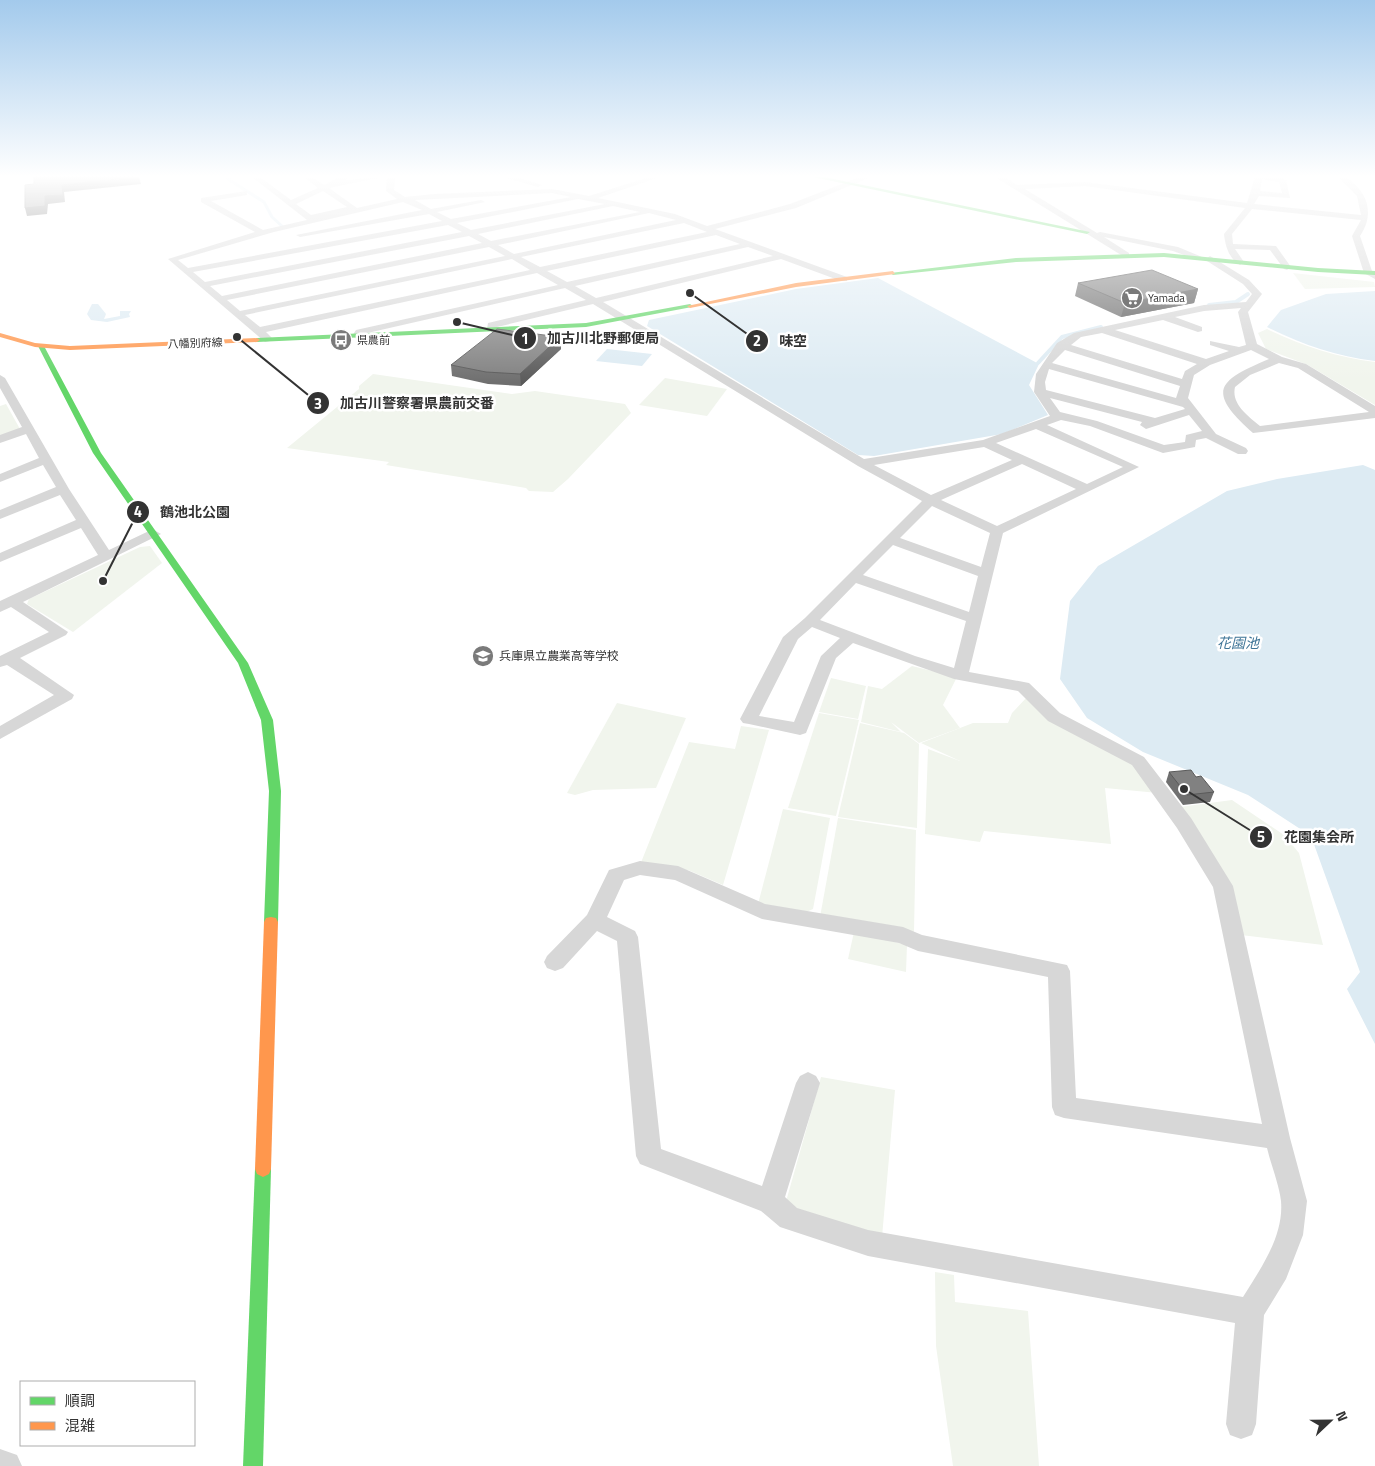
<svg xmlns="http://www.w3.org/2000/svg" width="1375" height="1466" viewBox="0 0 1375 1466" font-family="'Titillium Web','Noto Sans JP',sans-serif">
  <rect width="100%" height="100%" fill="#fff"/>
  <g fill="#f1f5ed">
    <path d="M1293,273L1374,282L1375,287L1305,289Z"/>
    <path d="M1267,329C1302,346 1336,357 1375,362V405L1308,365L1266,349L1258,333Z"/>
    <path d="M373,374L512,394L535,391L625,404L631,413L568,479L553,492L529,491L526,488L386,465L389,462L287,448L359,389V386Z"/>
    <path d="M665,378L727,389L707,416L639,405Z"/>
    <path d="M6,404L20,429L0,436V406Z"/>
    <path d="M150,546L162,563L73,632L27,604L29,599L140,547Z"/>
    <path d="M912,666L957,677L943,705L960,728L919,743L891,722L901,732L861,722L868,686L882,689Z"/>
    <path d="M831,678L866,686L858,719L819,712Z"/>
    <path d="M1028,696L1135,766L1158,793L1105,788L1111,844L984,831L980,842L925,834L928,749L960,761L921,743L973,723H1008L1012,713Z"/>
    <path d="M617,703L686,718L656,788L593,790L575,795L567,793Z"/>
    <path d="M819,713L859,720L836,816L788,808Z"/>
    <path d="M860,723L904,733L919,744L917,828L838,817Z"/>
    <path d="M741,726L769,730L723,885L688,870L640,865L689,742L735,749Z"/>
    <path d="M1232,800L1284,835L1299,853L1323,945L1241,935L1180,807Z"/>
    <path d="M783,809L830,818L813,909L804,913L758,904Z"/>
    <path d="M838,818L916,830L914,932L820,917Z"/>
    <path d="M854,932L907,945L906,972L848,959Z"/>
    <path d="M821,1077L895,1090L882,1237L785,1205Z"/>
    <path d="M935,1272L954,1275L955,1302L1028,1311L1039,1466H953L936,1346Z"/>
  </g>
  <g fill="#ddebf3">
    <path d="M878,278L1039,364L1029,385L1048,415L1002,434L874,456L858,455L647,326L649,320L796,289Z"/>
    <path d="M1375,291V361C1335,356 1303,345 1267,327L1281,310L1326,294Z"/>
    <path d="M92,304H98L106,314L104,319L120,316V311H131L129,314L130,317L107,322L91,320L87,314Z"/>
    <path d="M607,349L652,354L642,366L596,361Z"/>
    <path d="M1363,465L1375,470V1044L1347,989L1360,972L1311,836L1248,795L1143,752L1087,718L1060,679L1070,601L1098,566L1227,491L1277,479Z"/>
  </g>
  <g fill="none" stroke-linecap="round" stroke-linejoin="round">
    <path stroke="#ddebf3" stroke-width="3" d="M230,177L228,179L264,202L272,217L283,227"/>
    <g stroke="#ddebf3" stroke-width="4">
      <path d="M1209,305L1236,302L1248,294"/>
      <path d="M1038,363L1062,337L1101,327"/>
    </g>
    <g fill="#d7d7d7" fill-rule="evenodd">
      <path d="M252,177H260L291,200L318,188L304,177H312L324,185L339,177H349L346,180L383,177L329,188L357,208L397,199L386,191L387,177H395L394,190L405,197L434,194L552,189L589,196L649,177H660L598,198L675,214L707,226L790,204L860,177H871L796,208L715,229L847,277V281H841L781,259L603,302L864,459L983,440L1050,416L1034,392L1036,374L1057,343L1074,333L1204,305L1246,302L1252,294L1243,284L1207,261L1206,259L1210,256L1249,280L1262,294L1248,312L1257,344L1282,357L1306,364L1375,406V418L1253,433C1206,391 1217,381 1269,359L1251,350L1210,365L1194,375L1188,398L1216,434L1246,448L1248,451L1246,454H1238L1206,438L1196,440L1195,447L1163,453L1090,426L1061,420L1047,425L1139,467L1003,533L969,672L1029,683L1060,713L1144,757L1191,818L1233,886L1290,1138L1307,1201L1303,1235L1286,1279L1264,1315L1256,1424L1252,1435L1241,1439L1230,1435L1226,1424L1235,1323L868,1256L780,1227L761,1211L640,1164L636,1156L617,941L597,931L563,968L555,971L547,968L544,962L547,956L587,915L609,870L640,861L678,866L765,904L903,927L922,935L1067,965L1070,971L1076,1098L1262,1124L1213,887L1177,828L1132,765L1048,721L1018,691L954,679L853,643L836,658L806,733L800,735L749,724L743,723L740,719L783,637L805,618L922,501L858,466L593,304L497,327L496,331L492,332L487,329L488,323L586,300L565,288L363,334L357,339L352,336L356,330L558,285L537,273L266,332L274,340L265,342L168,259L255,232L201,202V198L247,191V195L211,201L263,230L307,220ZM323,191L347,207L311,215L296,204ZM552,193L571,197L451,219L437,212L485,202L481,200L431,209L415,200ZM578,199L605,204L471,230L457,223ZM403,202L422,210L296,235L300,237L429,214L442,221L188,268L178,260L274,232ZM613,206L640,212L491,241L478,234ZM649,213L676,220L514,254L498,245ZM684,223L707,232L540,267L521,257ZM448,225L462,232L205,282L193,272ZM716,235L740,244L567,282L547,271ZM469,236L482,243L222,296L210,286ZM489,247L505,256L240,311L227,300ZM748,247L773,256L596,298L575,286ZM512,259L530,270L260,327L245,315ZM1241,308L1238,312L1246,345L1239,347L1210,341V345L1229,351L1206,359L1115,330L1163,320L1198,332L1202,331V327L1175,317L1204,311ZM1102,333L1197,364L1185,371L1182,379L1071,345L1081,337ZM1065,350L1180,386L1176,398L1052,363ZM1279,363L1298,368L1369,412L1260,426C1248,416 1231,404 1235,387L1250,375ZM1049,369L1183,407L1185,409L1155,418L1046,390L1045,382ZM1050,398L1142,422L1140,425L1146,429L1189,415L1202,431L1186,435L1185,442L1164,445L1097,421L1060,412ZM1036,429L1123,467L1087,484L996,443ZM984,447L1012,460L931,495L874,465ZM1022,464L1076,489L997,526L941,500ZM932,506L990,533L981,567L900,538ZM893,545L978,576L969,612L863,575ZM856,583L966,621L954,668L915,656L820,620ZM812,627L840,638L821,656L794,722L759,716L798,639ZM640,875L675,880L762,919L899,943L918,951L1048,977L1052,1107L1055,1115L1064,1118L1267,1148C1271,1165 1279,1184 1281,1201C1284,1236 1261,1268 1243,1297L868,1230L797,1208L785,1197L820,1083L816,1076L808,1072L800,1076L796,1083L762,1186L661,1149L638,937L635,931L607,917L624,880Z"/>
      <path d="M503,177H516L542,185L538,187Z"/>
      <path d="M995,177H1004L1017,185L1085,182L1247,203L1255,177H1279L1286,180L1290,198L1259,196L1254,204L1361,215L1357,196L1338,177H1346C1368,192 1375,214 1360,236L1372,271L1375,273V279L1364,273L1352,236L1361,220L1252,209L1232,234L1233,244L1276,246L1291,267L1287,270L1284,269L1270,250L1235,249L1244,262L1240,265C1229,259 1225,245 1224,234L1245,208L1085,186L1025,189L1097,233L1100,232L1178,247L1202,257L1198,260L1173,251L1104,237L1129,253V257L1126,258ZM1262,179L1279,182L1282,193L1260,191Z"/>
      <path d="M0,375L5,378L69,489L109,550L149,531L154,530L161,534L23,602L68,632L66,635L20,658L74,695L72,699L0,739V726L54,695L7,665L0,667V656L49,632L11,607L0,612V601L98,555L81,528L0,562V553L76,520L60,495L0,519V510L56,487L43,465L0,482V474L39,458L26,434L0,443V435L22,427L0,388Z"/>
      <path d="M0,1449L17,1455L22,1466H0Z"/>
    </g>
    <g fill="#63d668" fill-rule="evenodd">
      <path d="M813,177H824L1090,232L1087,234Z"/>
      <path d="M1164,253L1318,268L1375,271V275L1318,272L1164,257L1016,262L893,275L890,273L1016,258Z"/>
      <path d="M690,304L693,306L692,307L586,327L257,342L254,340L257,338L586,323Z"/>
      <path d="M39,345L44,346L101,453L248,663L273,720L281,791L278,922L276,926L271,927L266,926L264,922L269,791L261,720L238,663L93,453L38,346Z"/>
      <path d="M263,1161L269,1164L271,1169L263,1466H243L255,1169L257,1164Z"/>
    </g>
    <g fill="#ff974d" fill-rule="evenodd">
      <path d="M893,271L895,274L796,287L690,308L687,306L796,283Z"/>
      <path d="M0,333L35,343L70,346L257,338L260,340L257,342L70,350L35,347L0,337Z"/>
      <path d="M271,917L276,918L278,922L271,1169L269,1174L263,1177L257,1174L255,1169L264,922L266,918Z"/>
    </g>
  </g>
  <g fill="#6f6f6f">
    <path d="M1078,283L1198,289L1194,303L1121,317L1075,296Z"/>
    <path d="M560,337L561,349L521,386L488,384L452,376L451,365Z"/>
    <path d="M1169,772L1196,777L1214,792L1210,802L1183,805L1166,782Z"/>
  </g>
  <g fill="#5a5a5a">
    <path d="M139,177L141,184L64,192L65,202L48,204L47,214L27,216L25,208L45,196L62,185Z"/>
    <path d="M1198,289L1194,303L1121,317L1125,303Z"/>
    <path d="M560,337L561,349L521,386L520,374Z"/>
  </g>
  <g fill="#818181" stroke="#5a5a5a">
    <path d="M34,177H136L62,185L63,195L45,196V206L25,208V185L34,184Z"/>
    <path d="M1152,270L1198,289L1125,303L1078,283Z"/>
    <path d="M497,329L560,337L520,374L486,372L451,365Z"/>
    <path d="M1191,770L1196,777L1201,776L1214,792L1187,795L1169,772Z"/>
  </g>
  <linearGradient id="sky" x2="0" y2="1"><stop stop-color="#a3caec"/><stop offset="0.46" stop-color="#fff"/><stop offset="1" stop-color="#fff" stop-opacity="0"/></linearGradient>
  <rect width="1375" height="383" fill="url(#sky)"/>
  <defs>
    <g id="supermarket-disc" transform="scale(1.125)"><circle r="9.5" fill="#7a7a7a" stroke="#fff"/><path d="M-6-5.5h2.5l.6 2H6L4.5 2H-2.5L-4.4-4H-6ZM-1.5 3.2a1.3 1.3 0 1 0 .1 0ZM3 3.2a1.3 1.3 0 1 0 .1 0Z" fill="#fff"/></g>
    <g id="bus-disc" transform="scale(1.125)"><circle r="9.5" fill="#7a7a7a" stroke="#fff"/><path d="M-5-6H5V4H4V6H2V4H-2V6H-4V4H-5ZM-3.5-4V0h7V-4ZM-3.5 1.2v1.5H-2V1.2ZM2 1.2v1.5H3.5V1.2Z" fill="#fff"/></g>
    <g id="school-disc" transform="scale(1.125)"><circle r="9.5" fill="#7a7a7a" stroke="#fff"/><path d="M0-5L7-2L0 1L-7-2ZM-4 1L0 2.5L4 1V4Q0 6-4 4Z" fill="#fff"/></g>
  </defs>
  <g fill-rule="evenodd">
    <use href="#supermarket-disc" x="1132" y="298"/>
    <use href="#bus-disc" x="341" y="340"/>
    <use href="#school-disc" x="483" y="656"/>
  </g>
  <g text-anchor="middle" stroke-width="5" stroke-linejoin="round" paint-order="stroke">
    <g font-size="11" fill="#333" stroke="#fff" text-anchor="start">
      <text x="1148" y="302">Yamada</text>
      <text x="357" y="344">県農前</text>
    </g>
    <g font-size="11" fill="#333" stroke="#fff">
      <text transform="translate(195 343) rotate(-2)" y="4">八幡別府線</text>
    </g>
    <g font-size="12" fill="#333" stroke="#fff" text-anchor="start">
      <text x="499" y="660">兵庫県立農業高等学校</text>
    </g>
    <g font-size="14" font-style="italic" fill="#3f7597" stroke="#fff">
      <text x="1238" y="648">花園池</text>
    </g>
  </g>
  <path fill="none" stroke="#333" stroke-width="2" d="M457 322L525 338M690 293L757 341M237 337L318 403M103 581L138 512M1184 789L1261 837"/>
  <g fill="#333" stroke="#fff" stroke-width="2">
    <circle cx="457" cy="322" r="5"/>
    <circle cx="690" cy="293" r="5"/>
    <circle cx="237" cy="337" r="5"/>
    <circle cx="103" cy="581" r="5"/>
    <circle cx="1184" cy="789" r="5"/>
    <circle cx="525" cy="338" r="12"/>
    <circle cx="757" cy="341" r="12"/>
    <circle cx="318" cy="403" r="12"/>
    <circle cx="138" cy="512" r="12"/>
    <circle cx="1261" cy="837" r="12"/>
  </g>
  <g font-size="15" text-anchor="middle" font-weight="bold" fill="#fff">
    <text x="525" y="344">1</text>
    <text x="757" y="346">2</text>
    <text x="318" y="409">3</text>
    <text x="138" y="517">4</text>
    <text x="1261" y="842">5</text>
  </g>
  <g font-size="14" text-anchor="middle" font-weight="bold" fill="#333" stroke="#fff" stroke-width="5" stroke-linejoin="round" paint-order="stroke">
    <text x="603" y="343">加古川北野郵便局</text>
    <text x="793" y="346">味空</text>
    <text x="417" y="408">加古川警察署県農前交番</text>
    <text x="195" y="517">鶴池北公園</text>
    <text x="1319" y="842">花園集会所</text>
  </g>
  <rect x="20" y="1381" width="175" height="65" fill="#ffffff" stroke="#adadad"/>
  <rect x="30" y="1397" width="25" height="8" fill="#63d668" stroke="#adadad"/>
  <text x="65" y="1406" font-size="15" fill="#333333">順調</text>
  <rect x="30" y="1422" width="25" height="8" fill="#ff974d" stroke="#adadad"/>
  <text x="65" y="1431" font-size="15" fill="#333333">混雑</text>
  <g transform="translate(1330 1421) rotate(68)" stroke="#ffffff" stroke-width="4" paint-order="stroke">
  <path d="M0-4L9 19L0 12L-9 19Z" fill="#333333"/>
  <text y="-8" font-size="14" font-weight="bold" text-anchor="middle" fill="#333333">N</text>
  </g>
</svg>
